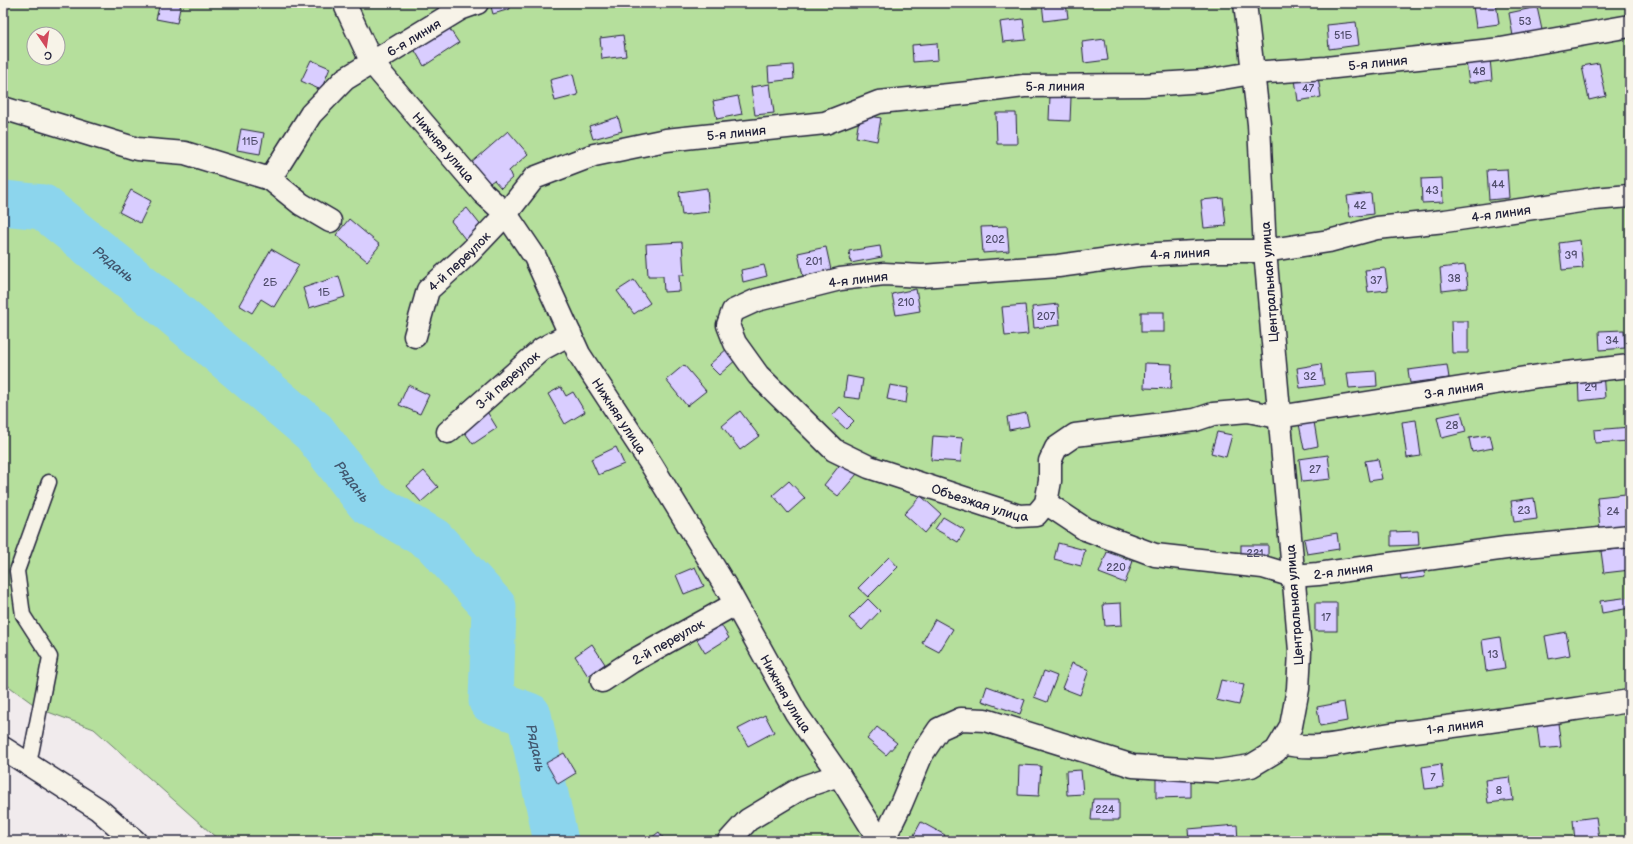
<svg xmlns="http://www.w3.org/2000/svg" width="1633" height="844" viewBox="0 0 1633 844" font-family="'Balsamiq Sans',sans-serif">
  <rect width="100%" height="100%" fill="#f1ebed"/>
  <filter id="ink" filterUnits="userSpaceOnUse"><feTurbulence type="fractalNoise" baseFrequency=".025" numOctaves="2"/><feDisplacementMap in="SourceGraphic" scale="8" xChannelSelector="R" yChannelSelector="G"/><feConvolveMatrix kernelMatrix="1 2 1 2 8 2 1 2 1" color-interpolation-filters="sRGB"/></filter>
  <g filter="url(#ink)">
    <path fill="#b5df9c" stroke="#6c806c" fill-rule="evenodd" d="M3,3H1630V841H220L94,729L40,709L3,682ZM34,34H58V58H34Z"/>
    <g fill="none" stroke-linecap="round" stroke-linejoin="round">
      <path stroke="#8cd5ed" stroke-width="45" id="s1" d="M3,203L43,207L161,302L314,432L368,502L433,540L494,607L491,701L529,715L556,841"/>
    </g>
    <g fill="#d9cdff" stroke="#22223b">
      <path d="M160,3H181L177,23L156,19Z"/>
      <path d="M490,3H509L510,9L493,14Z"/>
      <path d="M1042,3H1066L1068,18L1044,21Z"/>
      <path d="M1496,3L1499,24L1476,27L1473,6Z"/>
      <path d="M1537,7L1542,30L1513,36L1509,13Z"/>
      <path d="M1023,19L1026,40L1003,42L1000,22Z"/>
      <path d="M1356,22L1359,45L1329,49L1327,25Z"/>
      <path d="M449,28L459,43L424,66L414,49Z"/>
      <path d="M623,35L626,56L602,59L600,38Z"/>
      <path d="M1105,39L1108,60L1084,63L1082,42Z"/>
      <path d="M937,43L938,60L913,62L912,45Z"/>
      <path d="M1490,59L1492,80L1469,83L1466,62Z"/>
      <path d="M311,60L330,68L321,90L301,81Z"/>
      <path d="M1599,63L1606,96L1589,100L1582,66Z"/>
      <path d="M793,65L794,79L769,82L768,67Z"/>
      <path d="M573,74L578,95L555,101L550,80Z"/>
      <path d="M1318,77L1321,97L1298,101L1295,79Z"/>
      <path d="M770,84L774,113L755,115L751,87Z"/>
      <path d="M738,96L742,114L717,119L713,101Z"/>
      <path d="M1050,96L1071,97L1070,121L1049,120Z"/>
      <path d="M996,113H1016L1017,144H997Z"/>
      <path d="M860,114L881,118L877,141L856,137Z"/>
      <path d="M618,117L622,131L593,139L589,126Z"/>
      <path d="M241,129L264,133L260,154L237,150Z"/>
      <path d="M508,131L528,154L509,171L512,178L501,188L494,180L487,185L469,165Z"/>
      <path d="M1507,169L1509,198L1489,200L1487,170Z"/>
      <path d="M1442,178L1443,202L1422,203L1421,179Z"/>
      <path d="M707,188L709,212L682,215L679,192Z"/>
      <path d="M131,190L151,201L140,223L119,212Z"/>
      <path d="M1371,193L1373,214L1350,217L1347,196Z"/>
      <path d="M1223,198L1226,226L1204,228L1201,200Z"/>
      <path d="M467,208L482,227L465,239L451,221Z"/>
      <path d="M349,219L380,245L367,261L336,235Z"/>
      <path d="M1007,226L1009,251L983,253L981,227Z"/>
      <path d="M1580,240L1583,268L1562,270L1559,243Z"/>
      <path d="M682,242L684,275H679L680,291L664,292L663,276H648L646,244Z"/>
      <path d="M880,246L882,257L851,263L849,251Z"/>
      <path d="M826,247L831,270L803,276L798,253Z"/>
      <path d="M271,249L299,265L274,307L261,299L252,313L239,305Z"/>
      <path d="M764,265L767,276L743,282L741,270Z"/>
      <path d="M1465,265L1468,288L1442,291L1440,268Z"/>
      <path d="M1385,268L1388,290L1368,292L1365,270Z"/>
      <path d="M339,276L345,297L309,308L303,288Z"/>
      <path d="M634,280L650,303L634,314L617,291Z"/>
      <path d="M916,289L920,311L896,315L892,294Z"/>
      <path d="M1058,304L1060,325L1034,328L1032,307Z"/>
      <path d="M1025,305L1028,334L1005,336L1002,307Z"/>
      <rect x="1141" y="312" width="23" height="20"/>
      <path d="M1451,321H1468V353H1452Z"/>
      <path d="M1624,330L1625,348L1600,350L1599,331Z"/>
      <path d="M729,347L738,358L719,375L709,365Z"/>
      <path d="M1145,363L1172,364L1171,389L1144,388Z"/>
      <path d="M1321,364L1324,385L1300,388L1297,368Z"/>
      <path d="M684,365L706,391L687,406L666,380Z"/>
      <path d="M1447,365L1449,378L1410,383L1408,370Z"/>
      <path d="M1376,371L1377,386L1349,388L1347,373Z"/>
      <path d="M1603,373L1605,398L1579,401L1578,375Z"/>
      <path d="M847,376L863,379L860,399L844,397Z"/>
      <path d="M408,385L429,395L420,414L399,405Z"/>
      <path d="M890,385L908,388L906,403L887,399Z"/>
      <path d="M561,387L566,396L573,392L585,412L565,424L548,394Z"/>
      <path d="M840,407L854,421L846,429L832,416Z"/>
      <path d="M486,410L497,428L473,444L461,427Z"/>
      <path d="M740,411L759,436L740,450L722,426Z"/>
      <path d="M1461,412L1466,432L1442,438L1437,417Z"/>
      <path d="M1026,413L1029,426L1009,430L1007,417Z"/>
      <path d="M1416,420L1421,456L1407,458L1402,422Z"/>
      <path d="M1314,422L1318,446L1304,449L1299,424Z"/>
      <path d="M1630,427V441L1595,443L1594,430Z"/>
      <path d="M1217,432L1232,435L1226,457L1211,453Z"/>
      <path d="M1490,435L1493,448L1472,452L1469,438Z"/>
      <path d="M933,436L963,438L961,462L931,460Z"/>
      <path d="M616,447L624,464L598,475L591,459Z"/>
      <path d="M1328,455L1331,479L1302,482L1299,459Z"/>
      <path d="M1378,459L1382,479L1369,481L1365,461Z"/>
      <path d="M842,462L857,474L838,496L824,485Z"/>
      <path d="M424,471L438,487L421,502L407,486Z"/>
      <path d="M789,481L805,498L788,513L773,495Z"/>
      <path d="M1626,494L1629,526L1600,529L1597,497Z"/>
      <path d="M921,496L941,514L925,533L904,514Z"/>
      <path d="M1534,498L1537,519L1514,522L1511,501Z"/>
      <path d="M943,517L965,530L958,542L935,529Z"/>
      <path d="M1418,531L1419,545L1391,546V532Z"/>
      <path d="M1337,533L1339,549L1307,554L1304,539Z"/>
      <path d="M1058,543L1085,550L1081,566L1054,559Z"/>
      <rect x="1241" y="545" width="27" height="15"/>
      <path d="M1627,548L1630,570L1604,573L1601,551Z"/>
      <path d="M1107,552L1133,561L1125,583L1099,573Z"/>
      <path d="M889,557L898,567L868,597L858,588Z"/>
      <path d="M695,567L704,586L684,594L676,575Z"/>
      <path d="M1423,567L1425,577L1401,580L1400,570Z"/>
      <path d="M1630,597V608L1602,613L1600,601Z"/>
      <path d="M868,599L880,611L862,630L849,618Z"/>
      <path d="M1121,603L1122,625L1105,626L1103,604Z"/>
      <rect x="1315" y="603" width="22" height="28"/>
      <path d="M935,619L953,629L939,652L922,643Z"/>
      <path d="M720,623L729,638L705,653L696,638Z"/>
      <path d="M1566,632L1570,655L1549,659L1545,636Z"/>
      <path d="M1500,637L1505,668L1486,671L1482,640Z"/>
      <path d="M592,644L605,664L588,676L575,656Z"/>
      <path d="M1072,663L1089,670L1080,695L1062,688Z"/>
      <path d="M1044,671L1057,676L1047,702L1034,697Z"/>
      <path d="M1221,680L1244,685L1239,705L1216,700Z"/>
      <path d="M987,686L1025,700L1020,714L982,701Z"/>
      <path d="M1344,702L1347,721L1320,726L1317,707Z"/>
      <path d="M765,715L774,732L748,746L738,729Z"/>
      <path d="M1558,723L1561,747L1540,749L1537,725Z"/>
      <path d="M877,727L897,743L886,755L867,739Z"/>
      <path d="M564,753L576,773L558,784L546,763Z"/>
      <path d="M1441,764L1444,787L1425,789L1422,767Z"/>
      <path d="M1019,765L1041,766L1039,796L1018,795Z"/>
      <path d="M1081,770L1083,794L1067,795L1066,771Z"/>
      <path d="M1510,777L1513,800L1488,803L1485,780Z"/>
      <path d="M1191,778V797L1156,798V779Z"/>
      <path d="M1093,799H1119V820H1091Z"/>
      <path d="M1596,817L1599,838L1575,841L1573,820Z"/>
      <path d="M921,822L945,835L941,841H925L914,835Z"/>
      <path d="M1237,825L1238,841H1189L1188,829Z"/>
      <path d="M659,832L665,841H647Z"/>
    </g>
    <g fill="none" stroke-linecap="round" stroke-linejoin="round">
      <g stroke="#22223b" stroke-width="17">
        <path id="lane" d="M29,764L50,657L23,615L17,571L49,482"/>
      </g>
      <g stroke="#22223b" stroke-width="25">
        <g id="street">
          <path id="s2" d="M346,3V7L372,63L483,193L506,214L535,257L579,354L651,464L729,592L796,713L839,775L880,841"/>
          <path d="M3,108L137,149L185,153L270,179L301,204L330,221"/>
          <path id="s3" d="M270,179L311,114L345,79L460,9L477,3"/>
          <path id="s4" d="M1630,196L1594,199L1445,221L1377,228L1329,241L1265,251H1215L1139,255L1058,266L922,276L884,274L840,279L757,300L733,311L728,325L735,343L758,375L834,450L869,467L1019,516L1036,515L1046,503L1050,481V461L1056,448L1075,435L1195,420L1213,414L1248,411L1278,417L1539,376L1630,366"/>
          <path id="s5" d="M415,336L428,290L470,252L506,214L534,178L594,155L666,140L825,123L879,102L969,93L1024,86L1143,85L1205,81L1252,73L1326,68L1501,49L1630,26"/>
          <path id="s6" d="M448,432L542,349L570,334"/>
          <path id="s7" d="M1046,503L1085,529L1155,555L1263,567L1293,576L1318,574L1506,548L1630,536"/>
          <path id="s8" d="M602,681L631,662L735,604"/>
          <path id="s9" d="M1282,743C1320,753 1360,738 1398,733C1476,724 1553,712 1630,701"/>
          <path d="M729,841L748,820L803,787L839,775"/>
          <path d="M883,841L901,804L922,754L939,729L961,719L985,720L1133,766L1218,771L1251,766L1276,751L1291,726L1298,689L1300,651L1265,251L1259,124L1245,3"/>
        </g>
      </g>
      <g stroke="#22223b" stroke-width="25">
        <path id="secondary" d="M3,748L98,809L135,841"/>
      </g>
      <use href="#lane" stroke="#f7f3e8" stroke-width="14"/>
      <use href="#street" stroke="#f7f3e8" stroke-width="22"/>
      <use href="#secondary" stroke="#f7f3e8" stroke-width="22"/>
    </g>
  </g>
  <g text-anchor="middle" stroke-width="4" stroke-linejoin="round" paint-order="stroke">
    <g font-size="11" fill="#504d6c">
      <text x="1525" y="25">53</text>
      <text x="1343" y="39">51Б</text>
      <text x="1479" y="75">48</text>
      <text x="1308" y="92">47</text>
      <text x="250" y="145">11Б</text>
      <text x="1498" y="188">44</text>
      <text x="1432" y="194">43</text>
      <text x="1360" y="209">42</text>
      <text x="995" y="243">202</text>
      <text x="1571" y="259">39</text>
      <text x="814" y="265">201</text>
      <text x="1454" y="282">38</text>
      <text x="1376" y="284">37</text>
      <text x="270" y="286">2Б</text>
      <text x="324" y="296">1Б</text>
      <text x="906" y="306">210</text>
      <text x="1046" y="320">207</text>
      <text x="1612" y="344">34</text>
      <text x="1310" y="380">32</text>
      <text x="1591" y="391">29</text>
      <text x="1452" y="429">28</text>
      <text x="1315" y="473">27</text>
      <text x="1524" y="514">23</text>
      <text x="1613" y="515">24</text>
      <text x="1255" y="557">221</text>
      <text x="1116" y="571">220</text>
      <text x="1326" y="621">17</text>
      <text x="1493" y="658">13</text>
      <text x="1433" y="781">7</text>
      <text x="1499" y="794">8</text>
      <text x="1105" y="813">224</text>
    </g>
    <g font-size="13" fill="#22223b" stroke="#f7f3e8">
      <text dy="5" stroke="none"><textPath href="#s3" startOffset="206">6-я линия</textPath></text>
      <text dy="5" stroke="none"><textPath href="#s5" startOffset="1059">5-я линия</textPath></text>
      <text dy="5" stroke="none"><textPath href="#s5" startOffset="735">5-я линия</textPath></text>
      <text dy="5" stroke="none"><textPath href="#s5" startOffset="411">5-я линия</textPath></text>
      <text dy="5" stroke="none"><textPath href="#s2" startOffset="176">Нижняя улица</textPath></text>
      <text transform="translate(1501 213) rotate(-8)" y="5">4-я линия</text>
      <text transform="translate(1180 253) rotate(-3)" y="5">4-я линия</text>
      <text dy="5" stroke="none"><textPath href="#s5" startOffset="90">4-й переулок</textPath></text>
      <text transform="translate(858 279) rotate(-7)" y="5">4-я линия</text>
      <text transform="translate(1269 282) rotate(-94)" y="5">Центральная улица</text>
      <text dy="5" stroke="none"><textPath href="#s6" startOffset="79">3-й переулок</textPath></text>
      <text dy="5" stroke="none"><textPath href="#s4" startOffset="1781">3-я линия</textPath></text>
      <text dy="5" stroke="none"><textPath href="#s2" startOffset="500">Нижняя улица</textPath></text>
      <text dy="5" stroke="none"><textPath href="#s4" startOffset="1244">Объезжая улица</textPath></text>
      <text dy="5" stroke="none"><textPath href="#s7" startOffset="312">2-я линия</textPath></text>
      <text transform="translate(1294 605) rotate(-94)" y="5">Центральная улица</text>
      <text dy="5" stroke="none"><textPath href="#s8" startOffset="77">2-й переулок</textPath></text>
      <text dy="5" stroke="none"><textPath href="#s2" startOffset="824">Нижняя улица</textPath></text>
      <text dy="5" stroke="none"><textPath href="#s9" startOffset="175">1-я линия</textPath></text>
    </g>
    <g font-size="14" font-style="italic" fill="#425870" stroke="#f7f3e8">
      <text dy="5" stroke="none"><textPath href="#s1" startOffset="131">Рядань</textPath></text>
      <text dy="5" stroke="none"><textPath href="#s1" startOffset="455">Рядань</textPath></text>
      <text dy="5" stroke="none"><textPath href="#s1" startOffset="815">Рядань</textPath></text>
    </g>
  </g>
  <rect width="1633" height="844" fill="none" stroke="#f7f3e8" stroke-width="16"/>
  <rect x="8" y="8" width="1617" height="828" fill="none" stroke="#22223b" stroke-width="1.5" filter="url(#ink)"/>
  <g transform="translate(46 46) rotate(167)"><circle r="19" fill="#f7f3e8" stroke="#a29fa3"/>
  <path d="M0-3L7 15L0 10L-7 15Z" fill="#d1495b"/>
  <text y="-6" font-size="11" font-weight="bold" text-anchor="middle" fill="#22223b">С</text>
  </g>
</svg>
